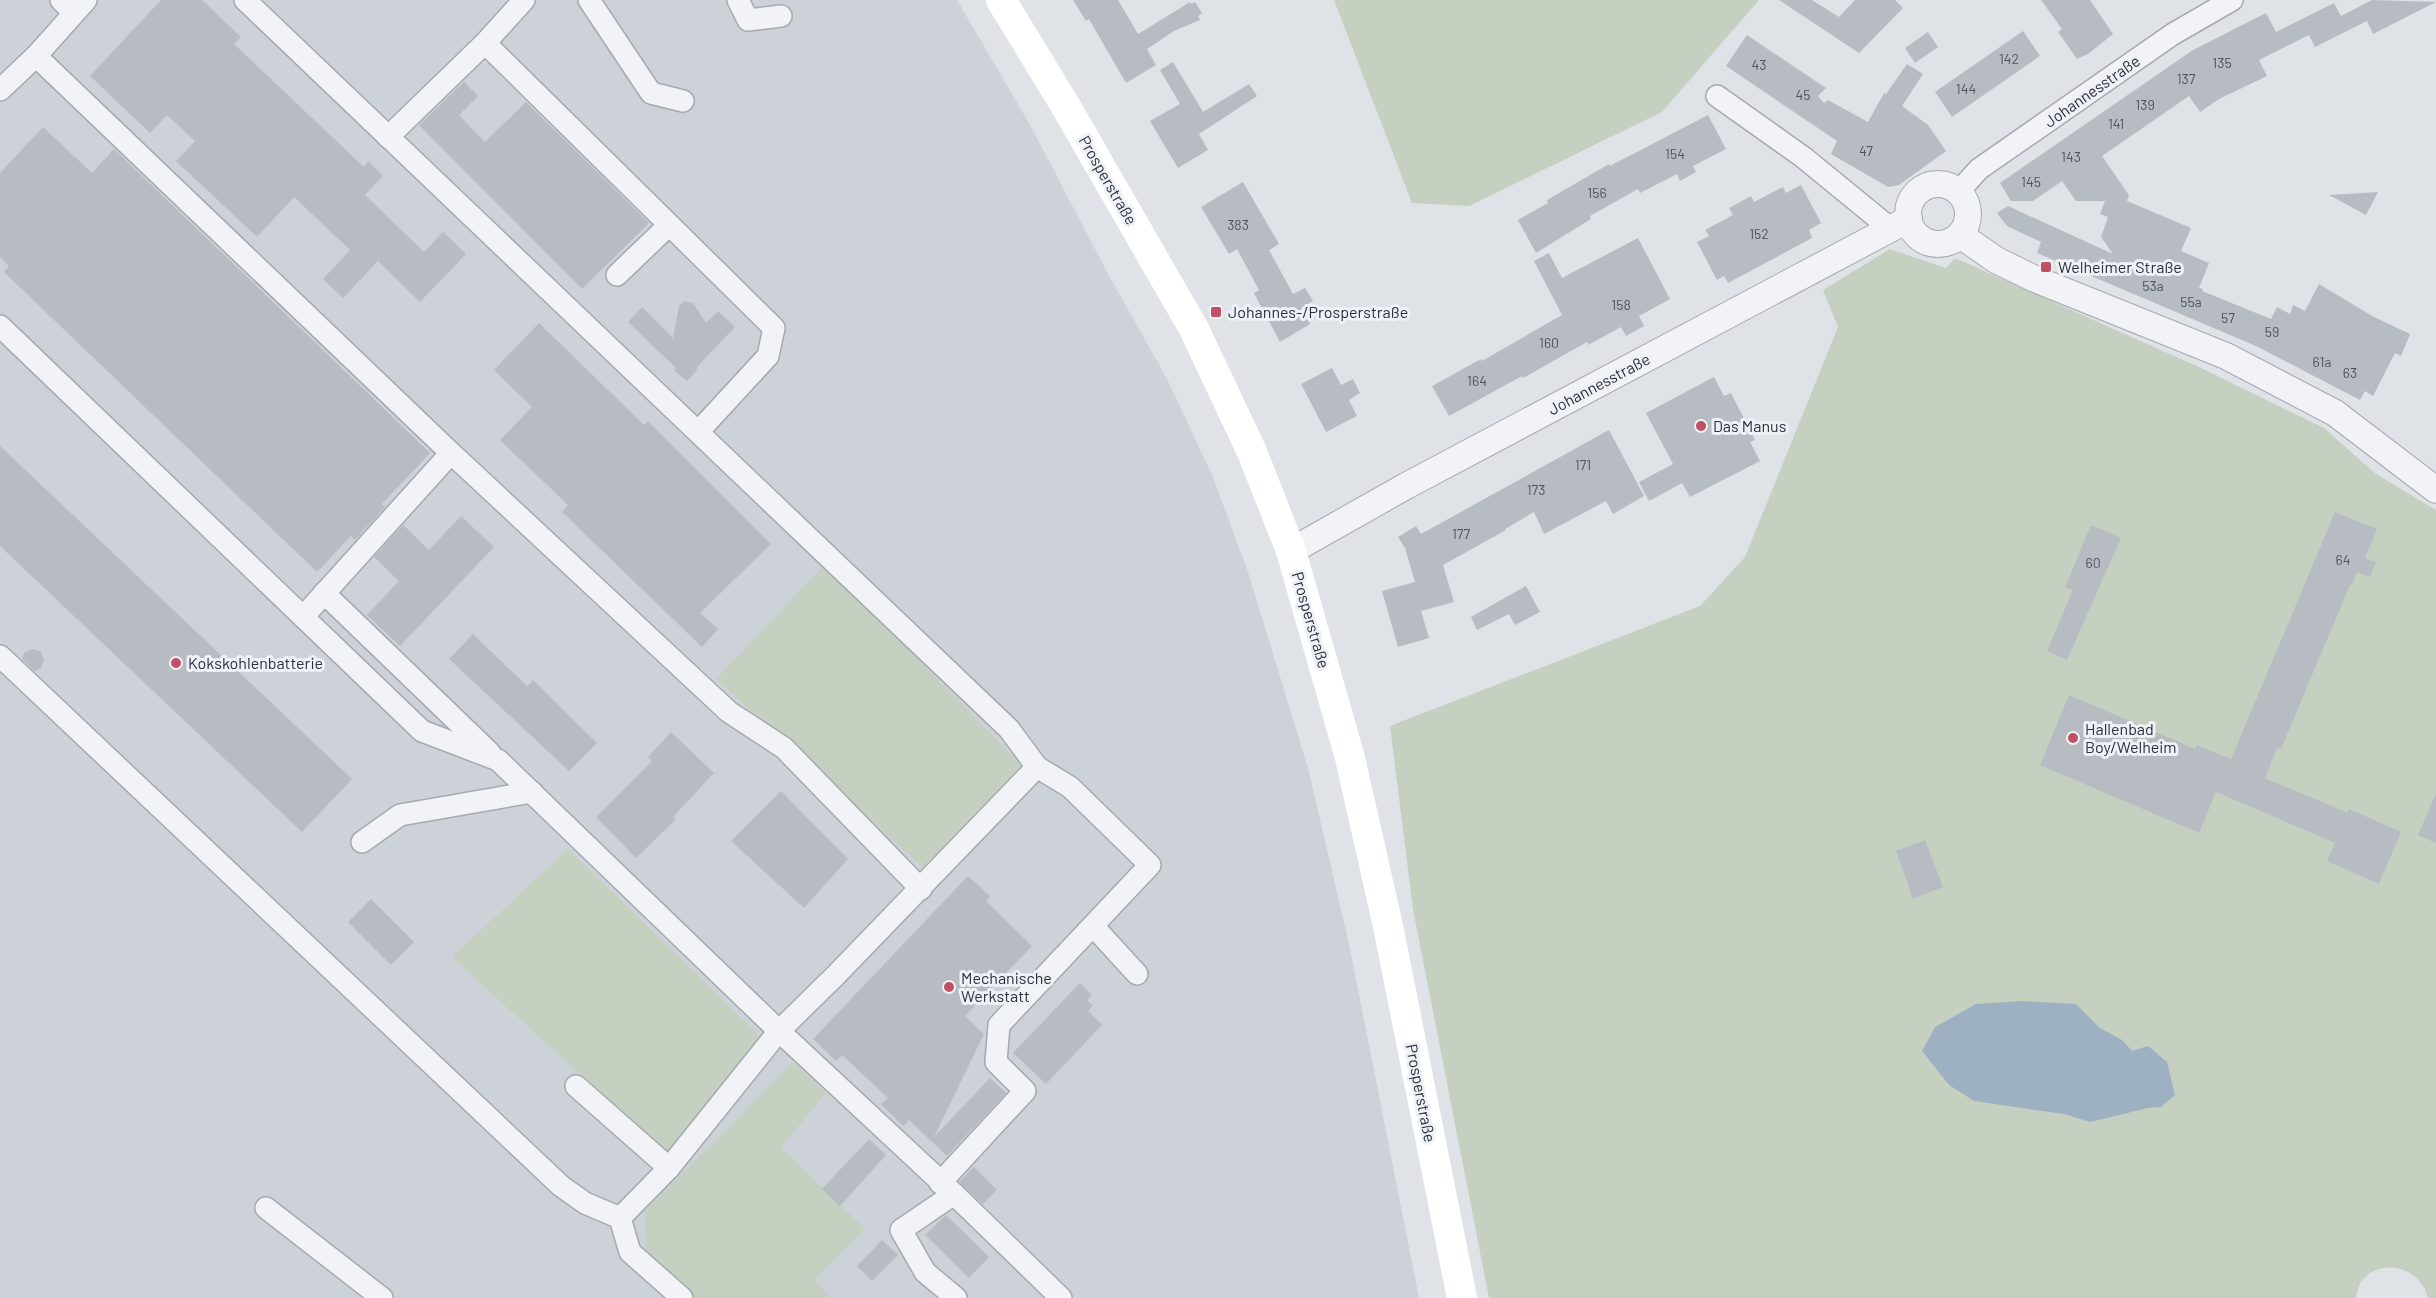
<svg xmlns="http://www.w3.org/2000/svg" width="2436" height="1298" viewBox="0 0 2436 1298" font-family="Barlow,sans-serif">
  <rect width="100%" height="100%" fill="#dfe2e7"/>
  <path fill="#cdd2d8" d="M0,0H957L1029,123L1107,272L1167,379L1212,475L1247,569L1308,768L1349,944L1419,1298H0Z"/>
  <g fill="#c5d0c1">
    <path d="M1334,0H1759L1662,112L1469,206L1412,203Z"/>
    <path d="M1890,249L1946,268L1955,258L2201,368L2324,428L2376,474L2436,510V1298H2428C2418,1257 2359,1258 2356,1298H1489L1413,909L1390,726L1700,606L1745,557L1838,327L1823,290Z"/>
    <path d="M825,564L1025,769L930,874L716,679Z"/>
    <path d="M568,849L769,1045L667,1154L452,957Z"/>
    <path d="M793,1062L826,1093L781,1147L865,1229L814,1280L831,1298H694L646,1255L645,1211Z"/>
  </g>
  <path fill="#9eb1c3" d="M2022,1001L2076,1004L2100,1028L2122,1040L2132,1051L2148,1046L2167,1062L2175,1095L2161,1107L2148,1108L2090,1122L2064,1114L1974,1101L1949,1085L1922,1051L1935,1027L1976,1004Z"/>
  <g fill="#b7bcc3">
    <path d="M161,0H202L241,37L234,44L364,167L368,161L383,176L365,195L424,252L443,232L466,254L420,302L378,261L343,298L323,279L350,250L294,197L257,237L176,161L195,141L167,115L150,133L90,76Z"/>
    <path d="M1073,0H1118L1138,34L1190,2L1191,4L1195,2L1202,13L1198,16L1200,20L1174,31L1147,49L1156,65L1126,83L1089,19L1086,21Z"/>
    <path d="M1779,0H1812L1839,17L1855,0H1895L1903,8L1859,53Z"/>
    <path d="M2041,0H2090L2113,34L2088,54L2077,59L2058,32L2062,29Z"/>
    <path d="M2372,0L2436,2L2373,34L2367,21L2315,47L2309,35L2259,60L2267,76L2219,99L2200,112L2189,96L2102,156L2129,195L2127,201L2191,228L2181,251L2209,263L2199,288L2203,289L2202,291L2271,319L2277,307L2290,314L2293,305L2305,311L2319,284L2374,317L2410,334L2401,356L2395,353L2373,396L2365,391L2360,400L2256,346L2037,253L2041,242L2007,226L1997,213L2008,206L2113,254L2101,237L2108,217L2100,214L2105,201H2076L2062,181L2033,201H2011L2000,183L2193,50L2266,13L2276,32L2334,3L2341,16Z"/>
    <path d="M2023,31L2040,56L1952,117L1935,92Z"/>
    <path d="M1928,32L1938,47L1915,63L1905,48Z"/>
    <path d="M1747,35L1826,88L1818,96L1824,103L1828,100L1868,122L1884,93L1886,94L1907,64L1923,74L1902,106L1928,125L1946,151L1899,185L1888,187L1831,154L1837,141L1726,66Z"/>
    <path d="M1173,62L1203,112L1249,84L1257,96L1199,134L1208,150L1178,168L1150,121L1180,104L1160,70Z"/>
    <path d="M464,82L478,96L459,115L485,142L526,102L649,223L582,289L419,125Z"/>
    <path d="M1708,115L1726,149L1693,166L1696,172L1680,181L1677,174L1640,193L1638,189L1590,216L1591,219L1536,253L1518,220L1548,203L1547,200L1609,164L1610,166Z"/>
    <path d="M43,127L92,173L114,149L430,453L382,504L385,507L355,540L351,536L317,572L4,272L9,266L0,257V173Z"/>
    <path d="M1243,182L1279,244L1269,250L1293,294L1305,288L1313,301L1301,308L1310,324L1280,342L1254,293L1259,290L1237,249L1229,254L1201,207Z"/>
    <path d="M1801,185L1821,223L1809,230L1812,238L1728,283L1724,276L1717,280L1697,242L1709,236L1705,230L1733,215L1729,208L1751,196L1754,202L1783,187L1786,193Z"/>
    <path d="M2378,192L2366,215L2329,195Z"/>
    <path d="M1638,238L1670,299L1639,316L1644,326L1626,336L1621,327L1588,345L1587,342L1523,378L1522,376L1449,416L1432,386L1481,359L1482,361L1562,315L1534,261L1549,253L1562,278Z"/>
    <path d="M684,301L693,303L706,323L718,311L735,327L696,368L698,369L687,381L674,370L676,368L628,322L642,307L673,338L679,306Z"/>
    <path d="M539,323L644,425L648,421L771,544L700,613L718,629L702,647L562,512L568,505L500,440L532,407L494,370Z"/>
    <path d="M1332,368L1341,385L1353,379L1360,393L1349,400L1357,416L1326,432L1301,384Z"/>
    <path d="M1714,377L1724,396L1731,393L1755,440L1750,442L1760,461L1690,497L1682,483L1649,501L1639,482L1673,464L1646,413Z"/>
    <path d="M1609,430L1644,496L1613,514L1606,501L1544,534L1534,512L1505,529L1506,530L1443,565L1454,602L1421,611L1429,638L1398,647L1382,591L1415,582L1405,548L1398,537L1416,526L1421,534Z"/>
    <path d="M0,446L352,779L302,832L0,546Z"/>
    <path d="M2335,512L2377,529L2365,558L2376,562L2370,577L2357,572L2351,586L2350,585L2281,749L2277,748L2265,778L2348,813L2349,809L2401,832L2379,884L2327,861L2335,843L2216,792L2199,833L2040,765L2069,695L2195,749L2196,745L2231,759Z"/>
    <path d="M461,516L494,547L400,646L367,615L399,581L374,557L403,525L429,550Z"/>
    <path d="M2091,525L2121,538L2067,660L2047,651L2073,590L2065,587Z"/>
    <path d="M1526,586L1540,612L1515,625L1509,614L1477,630L1471,617Z"/>
    <path d="M473,634L527,686L533,680L597,743L569,771L449,659Z"/>
    <path d="M33,649L41,652L44,660L41,668L35,671L22,659L25,652Z"/>
    <path d="M671,732L714,773L673,817L676,819L636,858L596,817L652,761L648,757Z"/>
    <path d="M781,791L848,859L804,908L731,841Z"/>
    <path d="M2436,793V843L2418,835Z"/>
    <path d="M1925,840L1943,887L1913,899L1896,851Z"/>
    <path d="M968,876L990,896L986,901L1032,946L965,1016L984,1034L934,1137L990,1078L1006,1093L947,1156L909,1120L903,1126L881,1104L888,1098L842,1055L836,1061L813,1039Z"/>
    <path d="M371,899L414,942L391,965L348,922Z"/>
    <path d="M1080,983L1092,995L1087,1000L1093,1006L1088,1011L1102,1025L1046,1084L1013,1053Z"/>
    <path d="M869,1139L886,1155L840,1206L822,1189Z"/>
    <path d="M974,1167L997,1190L983,1204L959,1182Z"/>
    <path d="M946,1215L989,1257L969,1278L925,1235Z"/>
    <path d="M882,1240L898,1255L872,1281L857,1266Z"/>
  </g>
  <g fill="none" stroke-linecap="round" stroke-linejoin="round">
    <g stroke="#a5a9b0" stroke-width="24">
      <g id="minor">
        <path d="M61,0L74,13"/>
        <path d="M245,0L1009,729L1037,767"/>
        <path d="M589,0L651,93L683,101"/>
        <path d="M738,0L748,20L781,16"/>
        <path d="M485,43L524,0"/>
        <path d="M36,56L451,453L303,617"/>
        <path d="M0,90L36,56L86,0"/>
        <path d="M1717,96L1803,157L1891,229"/>
        <path d="M388,137L485,43L774,328L768,356L698,432"/>
        <path d="M1959,191L1979,169L2173,34L2232,0"/>
        <path d="M617,275L669,225"/>
        <path d="M0,326L422,731L498,760L779,1031L954,1194L1061,1298"/>
        <path d="M451,453L729,712L784,748L921,889"/>
        <path d="M324,593L490,753"/>
        <path d="M0,656L561,1186L585,1203L620,1218"/>
        <path d="M362,842L400,815L532,792"/>
        <path d="M1094,927L1137,974"/>
        <path d="M576,1086L669,1168"/>
        <path d="M954,1194L901,1230L925,1272L956,1298"/>
        <path d="M266,1208L382,1298"/>
        <path d="M682,1298L630,1252L620,1218L669,1168L779,1031L835,976L1037,767L1070,787L1150,865L999,1025L996,1062L1025,1091L940,1183"/>
      </g>
    </g>
    <g stroke="#a5a9b0" stroke-width="28">
      <g id="tertiary">
        <circle cx="1938" cy="214" r="30"/>
        <path d="M1960,235L1996,260L2035,279L2226,356L2335,413L2436,490"/>
        <path d="M1291,551L1406,486L1909,219"/>
      </g>
    </g>
    <use href="#minor" stroke="#f1f3f6" stroke-width="21"/>
    <use href="#tertiary" stroke="#f1f3f6" stroke-width="26"/>
    <path stroke="#fff" stroke-width="30" d="M1001,0L1065,105L1194,329L1252,452L1291,551L1350,758L1388,926L1462,1298"/>
  </g>
  <g fill="#c05065" stroke="#eef1f5" stroke-width="2">
    <rect x="2040" y="261" width="12" height="12" rx="3"/>
    <rect x="1210" y="306" width="12" height="12" rx="3"/>
    <circle cx="1701" cy="426" r="6"/>
    <circle cx="176" cy="663" r="6"/>
    <circle cx="2073" cy="738" r="6"/>
    <circle cx="949" cy="987" r="6"/>
  </g>
  <g text-anchor="middle" stroke-width="6" stroke-linejoin="round" paint-order="stroke">
    <g font-size="14" fill="#4d545e">
      <text x="2009" y="64">142</text>
      <text x="2222" y="68">135</text>
      <text x="1759" y="70">43</text>
      <text x="2186" y="84">137</text>
      <text x="1966" y="94">144</text>
      <text x="1803" y="100">45</text>
      <text x="2145" y="110">139</text>
      <text x="2116" y="129">141</text>
      <text x="1866" y="156">47</text>
      <text x="1675" y="159">154</text>
      <text x="2071" y="162">143</text>
      <text x="2031" y="187">145</text>
      <text x="1597" y="198">156</text>
      <text x="1238" y="230">383</text>
      <text x="1759" y="239">152</text>
      <text x="2153" y="291">53a</text>
      <text x="2191" y="307">55a</text>
      <text x="1621" y="310">158</text>
      <text x="2228" y="323">57</text>
      <text x="2272" y="337">59</text>
      <text x="1549" y="348">160</text>
      <text x="2322" y="367">61a</text>
      <text x="2350" y="378">63</text>
      <text x="1477" y="386">164</text>
      <text x="1583" y="470">171</text>
      <text x="1536" y="495">173</text>
      <text x="1461" y="539">177</text>
      <text x="2343" y="565">64</text>
      <text x="2093" y="568">60</text>
    </g>
    <g font-size="16" fill="#2a313c" stroke="#eef1f5">
      <text transform="translate(2092 91) rotate(-35)" y="6">Johannesstraße</text>
      <text transform="translate(1108 180) rotate(60)" y="6">Prosperstraße</text>
      <text transform="translate(1599 384) rotate(-28)" y="6">Johannesstraße</text>
      <text transform="translate(1311 620) rotate(74)" y="6">Prosperstraße</text>
      <text transform="translate(1421 1093) rotate(79)" y="6">Prosperstraße</text>
    </g>
    <g font-size="16" fill="#2a313c" stroke="#eef1f5" text-anchor="start">
      <text x="2058" y="273">Welheimer Straße</text>
      <text x="1228" y="318">Johannes-/Prosperstraße</text>
      <text x="1713" y="432">Das Manus</text>
      <text x="188" y="669">Kokskohlenbatterie</text>
      <text x="2085" y="735">Hallenbad<tspan x="2085" dy="18">Boy/Welheim</tspan></text>
      <text x="961" y="984">Mechanische<tspan x="961" dy="18">Werkstatt</tspan></text>
    </g>
  </g>
</svg>
